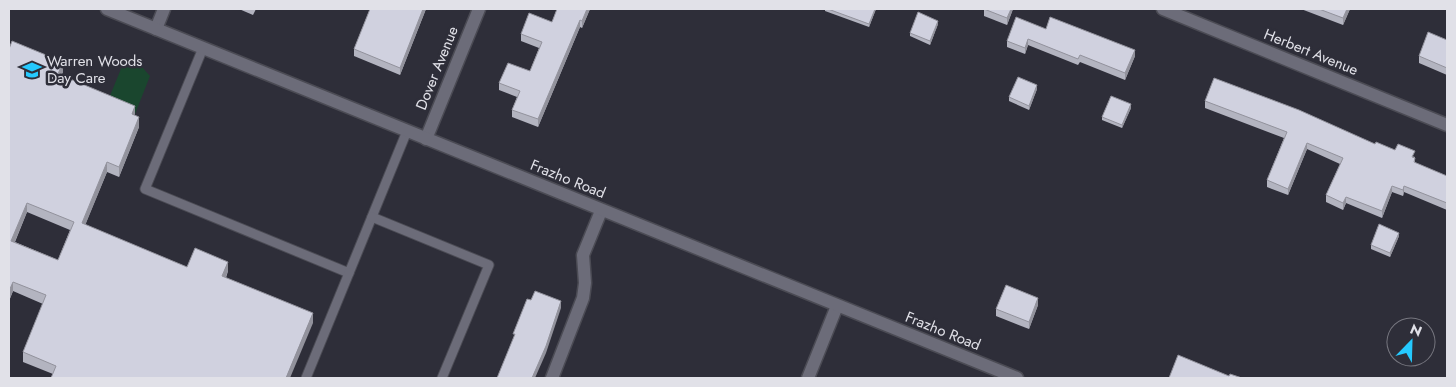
<svg xmlns="http://www.w3.org/2000/svg" width="1456" height="387" viewBox="0 0 1456 387" font-family="Jost,sans-serif">
  <rect width="100%" height="100%" fill="#2e2e39"/>
  <path fill="#1a462e" d="M125,59L141,66L150,76L135,114L107,103Z"/>
  <g fill="none" stroke-linecap="round" stroke-linejoin="round">
    <g stroke="#4b4b54" stroke-width="11">
      <g id="service">
        <path d="M203,48L145,189L349,273L407,131"/>
        <path d="M372,217L489,265L442,378"/>
        <path d="M306,378L349,273"/>
      </g>
    </g>
    <g stroke="#4b4b54" stroke-width="15">
      <g id="minor">
        <path d="M1163,9L1447,125"/>
        <path d="M156,29L164,9"/>
        <path d="M426,139L479,9"/>
        <path d="M552,378L583,298L585,283L583,255L601,211"/>
        <path d="M808,378L837,306"/>
      </g>
    </g>
    <g stroke="#4b4b54" stroke-width="15">
      <path id="tertiary" d="M107,9L1017,378"/>
    </g>
    <use href="#service" stroke="#6c6c79" stroke-width="9"/>
    <use href="#minor" stroke="#6c6c79" stroke-width="12"/>
    <use href="#tertiary" stroke="#6c6c79" stroke-width="12"/>
  </g>
  <g fill="#b3b4c0" fill-rule="evenodd">
    <path d="M239,9H256L253,15Z"/>
    <path d="M370,9H426L400,75L354,56V49Z"/>
    <path d="M557,9H590L582,28L580,27L538,127L512,117V110L517,97L499,90V83L530,71L539,48L521,41V34L552,22Z"/>
    <path d="M825,9H876L869,27L825,11Z"/>
    <path d="M984,9H1013L1007,25L984,16Z"/>
    <path d="M1301,9H1350L1343,25Z"/>
    <path d="M938,24L930,45L910,36V33Z"/>
    <path d="M1046,29L1135,56L1125,80L1080,62L1078,65L1028,45L1025,54L1007,47V41Z"/>
    <path d="M1447,40V75L1419,63V56Z"/>
    <path d="M9,49L63,72L61,75L135,116L139,127L119,177L107,172L85,225L187,267L228,271L226,278L313,323L53,374L23,362V352L43,304L13,291L9,301ZM27,212L70,230L58,260L15,242Z"/>
    <path d="M1037,89L1029,110L1009,101V97Z"/>
    <path d="M1205,101L1375,144L1415,157V163L1447,176V210L1404,192L1403,196L1392,192L1382,218L1346,203L1343,210L1326,202V195L1340,164L1307,149L1288,195L1267,187V180L1284,138L1205,108Z"/>
    <path d="M1131,108L1122,128L1102,120V117Z"/>
    <path d="M1399,236L1390,257L1371,249V245Z"/>
    <path d="M1038,305L1029,329L996,316V309Z"/>
  </g>
  <g fill="#92929c">
    <path d="M423,9H426L400,75V68Z"/>
    <path d="M587,9H590L582,28V21Z"/>
    <path d="M875,9H876L869,27V24Z"/>
    <path d="M1011,9H1013L1007,25V18Z"/>
    <path d="M1347,9H1350L1343,25V18Z"/>
    <path d="M580,20V27L538,127V119Z"/>
    <path d="M938,21V24L930,45V41Z"/>
    <path d="M1028,39V45L1025,54V48Z"/>
    <path d="M1135,50V56L1125,80V73Z"/>
    <path d="M63,62V72L58,84V74Z"/>
    <path d="M1037,85V89L1029,110V106Z"/>
    <path d="M1131,104V108L1122,128V125Z"/>
    <path d="M135,106V115L132,114Z"/>
    <path d="M139,117V127L119,177V167Z"/>
    <path d="M1307,143V149L1288,195V189Z"/>
    <path d="M107,162V172L82,233V223Z"/>
    <path d="M1392,186V192L1382,218V211Z"/>
    <path d="M1404,186V192L1403,196V190Z"/>
    <path d="M1346,197V203L1343,210V203Z"/>
    <path d="M27,203V212L11,251V241Z"/>
    <path d="M1399,233V236L1390,257V253Z"/>
    <path d="M228,262V271L222,286V276Z"/>
    <path d="M13,282V291L9,301V291Z"/>
    <path d="M1038,298V305L1029,329V322Z"/>
    <path d="M561,301V308L546,353L535,378H532Z"/>
    <path d="M313,313V323L290,378H286Z"/>
  </g>
  <g fill="#d0d1df" stroke="#92929c" fill-rule="evenodd">
    <path d="M370,9H423L400,68L354,49Z"/>
    <path d="M557,9H587L582,21L580,20L538,119L512,110L520,91L499,83L508,63L530,71L542,42L521,34L529,13L552,22Z"/>
    <path d="M828,9H875L869,24Z"/>
    <path d="M984,9H1011L1007,18Z"/>
    <path d="M1319,9H1347L1343,18Z"/>
    <path d="M918,12L938,21L930,41L910,33Z"/>
    <path d="M1016,17L1046,29L1050,17L1135,50L1125,73L1080,55L1078,59L1028,39L1025,48L1007,41Z"/>
    <path d="M1428,32L1447,40V68L1419,56Z"/>
    <path d="M12,41L63,62L58,74L135,106L132,114L139,117L119,167L107,162L82,223L187,267L195,248L228,262L222,276L313,313L286,378H51L56,366L23,352L46,295L13,282L9,291V49ZM27,203L74,222L58,260L11,241Z"/>
    <path d="M1018,77L1037,85L1029,106L1009,97Z"/>
    <path d="M1214,78L1299,110L1375,144L1376,142L1395,150L1398,144L1415,151L1412,157L1415,158L1414,162L1447,176V203L1404,186L1403,190L1392,186L1382,211L1346,197L1343,203L1326,195L1343,158L1307,143L1288,189L1267,180L1287,132L1205,101Z"/>
    <path d="M1111,96L1131,104L1122,125L1102,117Z"/>
    <path d="M1379,224L1399,233L1390,253L1371,245Z"/>
    <path d="M1006,285L1038,298L1029,322L996,309Z"/>
    <path d="M535,291L561,301L546,346L532,378H497L515,334H513L527,299L531,300Z"/>
    <path d="M1178,355L1229,376L1230,374L1242,378H1169Z"/>
  </g>
  <defs>
    <g id="school-bare" transform="scale(1.5)"><path d="M0-5L7-2L0 1L-7-2ZM-4 1L0 2.5L4 1V4Q0 6-4 4Z" fill="#25c9fe" stroke="#2e2e39" stroke-width="2.5" paint-order="stroke"/></g>
  </defs>
  <g fill-rule="evenodd">
    <use href="#school-bare" x="32" y="70"/>
  </g>
  <g text-anchor="middle" stroke-width="5" stroke-linejoin="round" paint-order="stroke">
    <g font-size="15" fill="#e1e1e8" stroke="#2e2e39">
      <text transform="translate(1311 52) rotate(22)" y="5">Herbert Avenue</text>
      <text transform="translate(437 68) rotate(-68)" y="5">Dover Avenue</text>
      <text transform="translate(568 179) rotate(22)" y="5">Frazho Road</text>
      <text transform="translate(943 331) rotate(22)" y="5">Frazho Road</text>
    </g>
    <g font-size="15" fill="#e1e1e8" stroke="#2e2e39" text-anchor="start">
      <text x="47" y="66">Warren Woods<tspan x="47" dy="17">Day Care</tspan></text>
    </g>
  </g>
  <rect width="1456" height="387" fill="none" stroke="#e1e1e8" stroke-width="20"/>
  <g transform="translate(1411 342) rotate(23)"><circle r="24" fill="#2e2e39" stroke="#76767f"/>
  <path d="M0-4L9 19L0 12L-9 19Z" fill="#25c9fe"/>
  <text y="-8" font-size="14" font-weight="bold" text-anchor="middle" fill="#e1e1e8">N</text>
  </g>
</svg>
